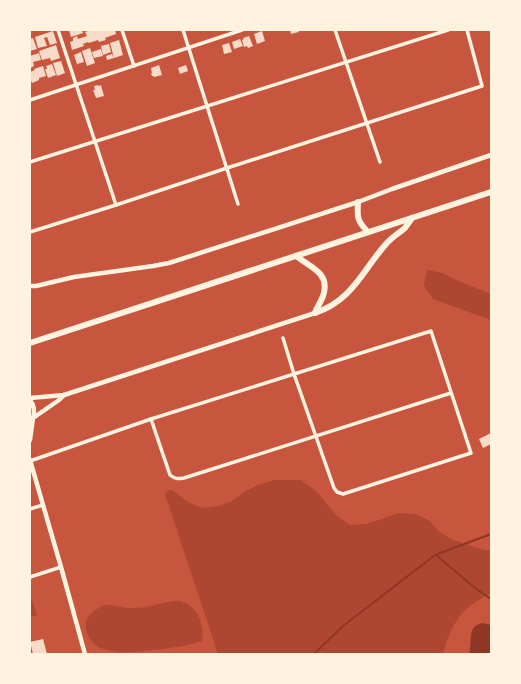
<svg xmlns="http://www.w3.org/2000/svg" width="521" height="684" viewBox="0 0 521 684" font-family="Commissioner,sans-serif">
  <rect width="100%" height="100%" fill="#c8553d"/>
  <g fill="#ae4732">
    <path d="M427,270L443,273L456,280L491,294V320L433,299L424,286Z"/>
    <path d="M274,480H301L316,491L337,516L350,525L367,524L399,513L416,514L430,521L438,531L453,540L484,550H491V594C485,595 482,598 477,601C471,605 464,610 460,616C452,626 446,641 443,654H218L165,494L167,491L172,490L188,502L202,508L218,506L232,501L244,492L258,485Z"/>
    <path d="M30,596L34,605L37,615L31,617L30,616Z"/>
    <path d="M173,601C177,601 180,600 183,602C198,607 205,626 202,641C187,646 171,648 154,650C138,652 122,654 106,650C89,646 77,623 94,611C97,609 101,606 104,605C109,604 127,609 134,608C148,608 160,603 173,601Z"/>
  </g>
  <path fill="#8f3625" d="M482,623L491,625V654H469C473,642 466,627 482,623Z"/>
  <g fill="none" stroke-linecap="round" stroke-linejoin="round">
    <g stroke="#8f3625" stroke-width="2">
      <path d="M436,555L475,588L491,599"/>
      <path d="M314,654L343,626L435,555L491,534"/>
    </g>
  </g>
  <g fill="#f7dbc8">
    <path d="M69,30H82L83,33L71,37Z"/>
    <path d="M91,30H115L116,34L105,38L106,40L99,42L98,40L89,43L88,42L83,44L84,46L72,50L70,42L73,41V38L77,36L78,39L87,36L85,32Z"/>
    <path d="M290,30H298L299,32L291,34Z"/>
    <path d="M53,31L57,43L50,45L47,37L44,38L47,46L38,48L35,37Z"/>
    <path d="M262,31L265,41L257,44L254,34Z"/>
    <path d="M249,36L253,46L248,48L247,46L244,47L242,40L244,39L243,38Z"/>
    <path d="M33,38L37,49L30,51V39Z"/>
    <path d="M240,39L243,46L234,49L232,42Z"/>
    <path d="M119,40L123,55L114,58L110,43Z"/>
    <path d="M229,43L232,52L224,54L222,45Z"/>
    <path d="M109,44L111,52L103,55L101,46Z"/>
    <path d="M56,45L60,58L51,61L50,58L42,60L39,51Z"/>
    <path d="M90,48L95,63L87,66L82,51Z"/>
    <path d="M101,49L103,56L94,58L92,52Z"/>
    <path d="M81,52L84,62L77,64L74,55Z"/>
    <path d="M39,53L41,60L33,62L34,66L30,68V56Z"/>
    <path d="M112,54L114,58L107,60L106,56Z"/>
    <path d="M61,61L65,73L57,76L53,63Z"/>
    <path d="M52,64L56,75L48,78L45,69H47L46,66Z"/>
    <path d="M159,65L162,75L154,77L153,76H152L151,73H152L151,68Z"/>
    <path d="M186,65L188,71L180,74L178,68Z"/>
    <path d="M43,66L46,76L39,78V80L32,83L30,78V72L35,70L34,69Z"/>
    <path d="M98,85V86L101,85L104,96L96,98L93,90H95L94,86Z"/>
    <path d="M491,433V444L483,448L479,439Z"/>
    <path d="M43,639L47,654H33L30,642Z"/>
  </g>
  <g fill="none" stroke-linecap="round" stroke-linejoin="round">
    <g stroke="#fff3e0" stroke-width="3.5">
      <path d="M58,30C77,89 97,147 116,205"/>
      <path d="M122,30L134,66"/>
      <path d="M183,30L238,204"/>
      <path d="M335,30L380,162"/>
      <path d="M30,100L242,30"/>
      <path d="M30,162L448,30"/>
      <path d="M30,232L116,205L227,168L482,86L467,30"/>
      <path d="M151,419L170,475C175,479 178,479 184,478L451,393"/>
      <path d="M30,461L151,419L431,331L471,453L343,494L337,492L334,488L294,374L283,338"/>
      <path d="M30,509L43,505"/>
      <path d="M30,577L61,567"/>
    </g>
    <g stroke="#fff3e0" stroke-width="4.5">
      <path d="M30,286H36L74,277L153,266L169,263L358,202L392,189L491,155"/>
      <path d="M30,398L64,395L315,313"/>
      <path d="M30,400C34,405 35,411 33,418"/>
      <path d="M30,440L33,418L59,400L64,395"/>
      <path d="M30,460L61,567L85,654"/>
    </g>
    <g stroke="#fff3e0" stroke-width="6">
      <path d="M358,202C357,217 357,221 368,232"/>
      <path d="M296,256C310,267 331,273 323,296C321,302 317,307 315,313"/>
      <path d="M315,313C353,300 362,271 386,244C392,237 398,234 405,228C407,225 410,221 412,218"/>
      <path d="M30,343L491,192"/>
    </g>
  </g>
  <rect width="521" height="684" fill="none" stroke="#fff3e0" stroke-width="62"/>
</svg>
